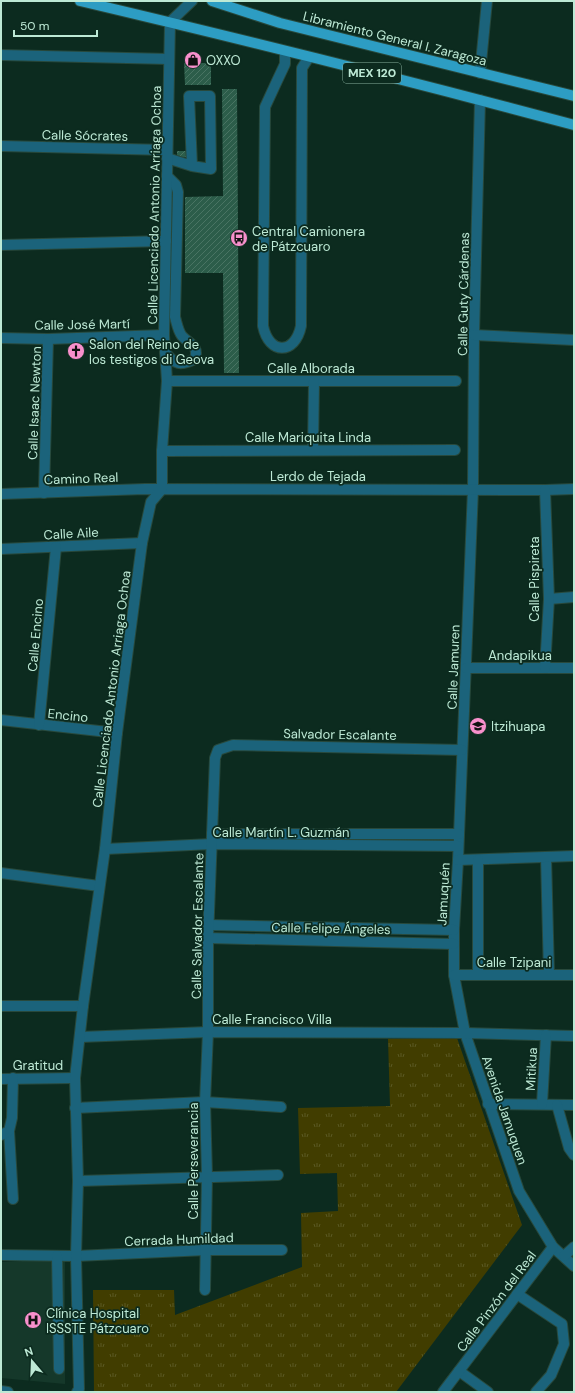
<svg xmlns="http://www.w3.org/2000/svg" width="575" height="1393" viewBox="0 0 575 1393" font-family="'DM Sans',sans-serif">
  <defs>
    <pattern id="grass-tufts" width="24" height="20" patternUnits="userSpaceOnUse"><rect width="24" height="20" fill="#413d00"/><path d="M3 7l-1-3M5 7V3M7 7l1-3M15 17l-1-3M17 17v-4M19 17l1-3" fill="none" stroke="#5a5924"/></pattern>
    <pattern id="building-hatch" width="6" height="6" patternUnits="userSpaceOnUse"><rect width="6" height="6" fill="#2c5d4a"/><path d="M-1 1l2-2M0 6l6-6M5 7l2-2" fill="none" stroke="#497463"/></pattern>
  </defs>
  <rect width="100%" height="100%" fill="#0c2b1f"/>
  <path fill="#15382a" d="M65,1259V1384L1,1378V1262Z"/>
  <path fill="url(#grass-tufts)" d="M457,1038L522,1225L396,1392H94L93,1290H174L175,1315L302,1267L301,1213L338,1211L337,1173L300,1174L298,1108L390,1106L388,1039Z"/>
  <g fill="url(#building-hatch)">
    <path d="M184,63H211V85H185Z"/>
    <path d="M222,89H237L239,373H224L223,273H185V197L223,196Z"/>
    <rect x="177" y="151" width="10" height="6"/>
  </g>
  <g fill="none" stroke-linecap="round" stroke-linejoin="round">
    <g stroke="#28493c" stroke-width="12">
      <g id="minor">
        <path d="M285,51V64L277,81L265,107L263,326C269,355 295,355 301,326L302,68L309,57"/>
        <path d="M1,55L169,59"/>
        <path d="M480,73L487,1"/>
        <path d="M480,100L474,335L473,489L458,860L454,930V975L465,1033L519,1191L553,1247L574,1266"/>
        <path d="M1,146L167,150"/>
        <path d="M167,158L192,166L211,169L210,96H189L192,166"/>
        <path d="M1,245L166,241"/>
        <path d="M474,335L574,340"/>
        <path d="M1,338L48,339L164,335"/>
        <path d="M165,352C175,365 180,366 195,359C199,345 190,345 182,336C178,331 177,324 175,317L178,192L176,185L167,176"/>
        <path d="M167,381H456"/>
        <path d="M313,450L314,381"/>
        <path d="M162,451L455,450"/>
        <path d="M44,493L48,339"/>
        <path d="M1,494L145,489L545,490L574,489"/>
        <path d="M1,549L142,543"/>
        <path d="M549,599L574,597"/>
        <path d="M466,668H574"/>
        <path d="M545,668L549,599L545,490"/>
        <path d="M1,720L117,733"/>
        <path d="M39,725L56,547"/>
        <path d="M212,834H459"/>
        <path d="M105,849L212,844L458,846"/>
        <path d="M546,857L549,975"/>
        <path d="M458,860L574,856"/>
        <path d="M478,860V975"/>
        <path d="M1,873L99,886"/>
        <path d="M209,925L454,930"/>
        <path d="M208,938L454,944"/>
        <path d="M454,975H574"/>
        <path d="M1,1006H83"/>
        <path d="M80,1037L208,1032L465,1033L574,1036"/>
        <path d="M1,1079L75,1078"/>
        <path d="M488,1104L574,1105"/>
        <path d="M542,1104L546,1035"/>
        <path d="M557,1105L569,1148L574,1155"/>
        <path d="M75,1108L205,1102L281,1107"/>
        <path d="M9,1131L13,1199"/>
        <path d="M1,1135L9,1131L12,1118L13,1078"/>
        <path d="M78,1181L278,1175"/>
        <path d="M1,1255L76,1256L206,1250H282"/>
        <path d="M57,1256L59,1369"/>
        <path d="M564,1256L574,1247"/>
        <path d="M205,1290L207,1176L205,1102L208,1032V938L215,758L218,750L233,745L462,750"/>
        <path d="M517,1294L562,1324L564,1344L551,1375L536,1392"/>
        <path d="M459,1371L488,1392"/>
        <path d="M1,1391L8,1392"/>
        <path d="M77,1392L79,1389L76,1256L78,1181L75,1078L83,1006L105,849L117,733L142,543L151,502L162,489V451L167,381L164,335L170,22L192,1"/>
        <path d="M443,1392L553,1247"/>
      </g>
    </g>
    <g stroke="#28493c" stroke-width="12">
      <g id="major">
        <path d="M80,1C245,40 410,81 574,125"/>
        <path d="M212,1L280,23L574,96"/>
      </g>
    </g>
    <use href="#minor" stroke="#1b637b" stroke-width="10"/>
    <use href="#major" stroke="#2d9dc3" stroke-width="10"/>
  </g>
  <defs>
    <g id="shop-disc" transform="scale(0.9)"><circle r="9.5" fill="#f890cc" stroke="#0c2b1f"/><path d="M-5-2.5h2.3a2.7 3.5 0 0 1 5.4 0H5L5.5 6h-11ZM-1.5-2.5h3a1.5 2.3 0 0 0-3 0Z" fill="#111"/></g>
    <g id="bus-disc" transform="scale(0.9)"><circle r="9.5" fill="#f890cc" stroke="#0c2b1f"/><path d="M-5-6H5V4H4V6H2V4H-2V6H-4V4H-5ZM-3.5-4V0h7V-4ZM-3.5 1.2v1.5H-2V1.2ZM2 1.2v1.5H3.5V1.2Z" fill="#111"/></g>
    <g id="church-disc" transform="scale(0.9)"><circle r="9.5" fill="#f890cc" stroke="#0c2b1f"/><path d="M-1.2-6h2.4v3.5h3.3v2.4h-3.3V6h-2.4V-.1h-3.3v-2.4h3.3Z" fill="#111"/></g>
    <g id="school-disc" transform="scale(0.9)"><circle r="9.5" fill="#f890cc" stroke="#0c2b1f"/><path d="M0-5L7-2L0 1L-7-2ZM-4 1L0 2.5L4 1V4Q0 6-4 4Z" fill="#111"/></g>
    <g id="hospital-disc" transform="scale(0.9)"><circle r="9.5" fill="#f890cc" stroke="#0c2b1f"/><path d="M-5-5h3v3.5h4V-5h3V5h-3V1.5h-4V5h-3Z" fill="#111"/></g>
  </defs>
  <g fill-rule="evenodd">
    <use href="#shop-disc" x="193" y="60"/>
    <use href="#bus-disc" x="239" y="238"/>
    <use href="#church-disc" x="76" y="351"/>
    <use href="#school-disc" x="478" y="726"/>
    <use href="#hospital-disc" x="33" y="1320"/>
  </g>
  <g text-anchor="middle" stroke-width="3.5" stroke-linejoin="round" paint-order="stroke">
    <rect fill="#0c2b1f" stroke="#88b09e" stroke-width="1" x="343" y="63" width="58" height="20" rx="3"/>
    <g font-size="12" font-weight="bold" fill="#bde9d5">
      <text x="372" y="77">MEX 120</text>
    </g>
    <g font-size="13" fill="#bde9d5" stroke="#0c2b1f">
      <text transform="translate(395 38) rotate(14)" y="5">Libramiento General I. Zaragoza</text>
      <text transform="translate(85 135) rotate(1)" y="5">Calle Sócrates</text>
      <text transform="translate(154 205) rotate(-89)" y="5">Calle Licenciado Antonio Arriaga Ochoa</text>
      <text transform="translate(463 294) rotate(-89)" y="5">Calle Guty Cárdenas</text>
      <text transform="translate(82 324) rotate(-1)" y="5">Calle José Martí</text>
      <text x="311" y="373">Calle Alborada</text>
      <text transform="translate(34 403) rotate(-88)" y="5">Calle Isaac Newton</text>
      <text x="308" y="442">Calle Mariquita Linda</text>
      <text x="318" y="481">Lerdo de Tejada</text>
      <text transform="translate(81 478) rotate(-2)" y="5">Camino Real</text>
      <text transform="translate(71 533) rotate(-3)" y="5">Calle Aile</text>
      <text transform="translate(534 579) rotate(-90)" y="5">Calle Pispireta</text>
      <text transform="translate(35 635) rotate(-85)" y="5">Calle Encino</text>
      <text x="520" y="660">Andapikua</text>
      <text transform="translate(453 667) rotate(-88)" y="5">Calle Jamuren</text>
      <text transform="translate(111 689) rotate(-83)" y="5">Calle Licenciado Antonio Arriaga Ochoa</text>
      <text transform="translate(68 715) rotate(6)" y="5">Encino</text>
      <text transform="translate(340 734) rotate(1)" y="5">Salvador Escalante</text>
      <text x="281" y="837">Calle Martín L. Guzmán</text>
      <text transform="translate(443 894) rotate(-87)" y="5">Jamuquén</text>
      <text transform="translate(197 926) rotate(-89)" y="5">Calle Salvador Escalante</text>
      <text transform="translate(331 928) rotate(1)" y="5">Calle Felipe Ángeles</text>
      <text x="514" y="967">Calle Tzipani</text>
      <text x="272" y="1024">Calle Francisco Villa</text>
      <text x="38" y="1070">Gratitud</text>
      <text transform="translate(531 1069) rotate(-87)" y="5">Mitikua</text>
      <text transform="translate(505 1110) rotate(71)" y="5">Avenida Jamuquen</text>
      <text transform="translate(193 1161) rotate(-90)" y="5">Calle Perseverancia</text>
      <text transform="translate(179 1239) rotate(-2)" y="5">Cerrada Humildad</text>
      <text transform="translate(496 1301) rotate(-53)" y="5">Calle Pinzón del Real</text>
    </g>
    <g font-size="13" fill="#bde9d5" stroke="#0c2b1f" text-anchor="start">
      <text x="206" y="65">OXXO</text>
      <text x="252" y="236">Central Camionera<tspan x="252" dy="15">de Pátzcuaro</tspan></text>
      <text x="89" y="349">Salon del Reino de<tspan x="89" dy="15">los testigos di Geova</tspan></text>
      <text x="491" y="731">Itzihuapa</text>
      <text x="46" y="1318">Clínica Hospital<tspan x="46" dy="15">ISSSTE Pátzcuaro</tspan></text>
    </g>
  </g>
  <rect width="575" height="1393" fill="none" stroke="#bde9d5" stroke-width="4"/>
  <g transform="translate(32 1361) rotate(341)" stroke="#0c2b1f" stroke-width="3" paint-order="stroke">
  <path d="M0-3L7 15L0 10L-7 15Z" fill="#bde9d5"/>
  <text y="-6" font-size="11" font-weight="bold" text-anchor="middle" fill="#bde9d5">N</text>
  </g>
  <path d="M14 30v6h83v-6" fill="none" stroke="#bde9d5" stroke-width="2"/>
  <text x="20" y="30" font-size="12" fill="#bde9d5" stroke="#0c2b1f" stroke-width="3" paint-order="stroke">50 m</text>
</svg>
